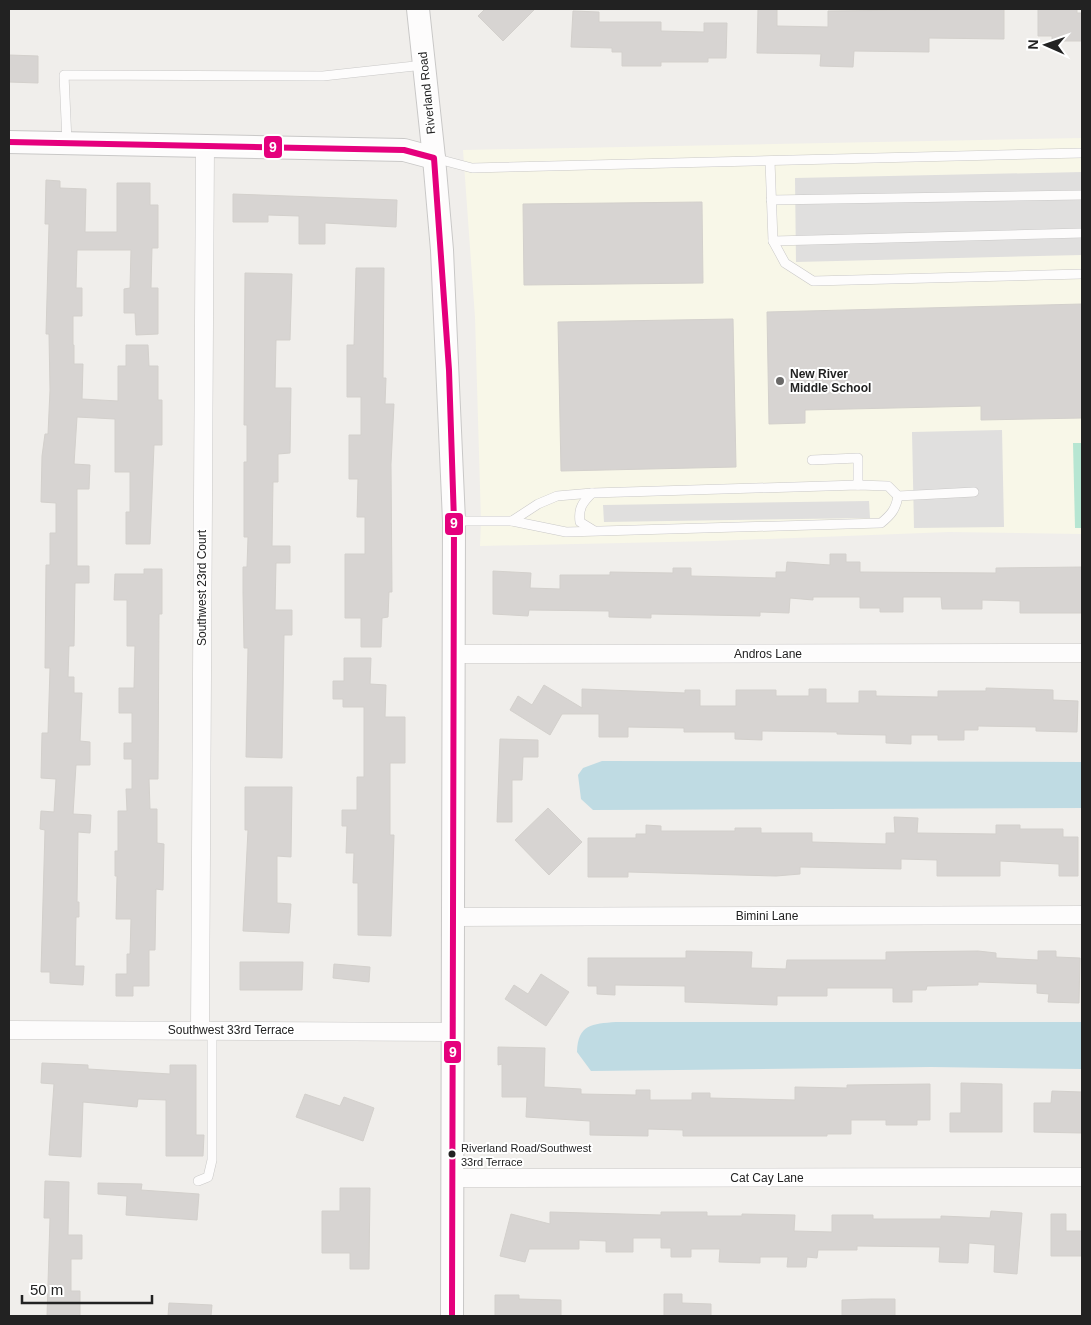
<svg xmlns="http://www.w3.org/2000/svg" width="1091" height="1325" viewBox="0 0 1091 1325" font-family="Helvetica,sans-serif">
  <rect width="100%" height="100%" fill="#f0eeeb"/>
  <path fill="#f8f7e8" d="M1082,138V534L949,532L714,541L480,546L481,521L475,317L463,150Z"/>
  <path fill="#b7e6d2" d="M1073,443H1082V528H1075Z"/>
  <g fill="#e0dfde">
    <path d="M1082,172V255L796,262L795,178Z"/>
    <path d="M1002,430L1004,527L914,528L912,432Z"/>
    <path d="M869,501L870,518L604,522L603,505Z"/>
  </g>
  <g fill="#bfdbe3">
    <path d="M602,761L1082,762V808L593,810L581,799L578,775L583,768Z"/>
    <path d="M616,1022H1082V1069L931,1067L591,1071L577,1052C578,1024 592,1024 616,1022Z"/>
  </g>
  <g fill="#d7d4d2" stroke="#d3d0cc">
    <path d="M485,9H535L503,41L478,16Z"/>
    <path d="M758,9H777V26L828,27V11L1004,9V39L929,38V52L854,51L853,67L820,66L821,54L757,53Z"/>
    <path d="M1038,9H1077V13H1082V41H1052V36H1038Z"/>
    <path d="M573,11L599,12V22H661V31L704,32V23H727L726,58H708V62H661V66H622V52H612V48L571,47Z"/>
    <path d="M9,55L38,56V83L9,82Z"/>
    <path d="M46,180L60,181V188L86,189L85,232H117V183H150V205H158V248H152L151,288H158V334L136,335L135,313H124V289L130,288L131,250H77L76,288H82V316H73V345H74V364H83L82,399L118,401V366H126V345H148L149,366H158V400H162V445H154L150,544H126V512H130V472H115V419L77,417L74,464L90,465L89,489H77V566H89V583H75L74,646H69L68,677H74V693H82L80,741L90,742V765H76L73,814L91,815L90,833L78,832L77,902H79V917H76L75,966H84L83,985L50,983V972H41L45,830L40,829L41,811L54,812L56,779L41,778L42,733H48L50,668H45L46,565H50V533H56V503L41,502L42,456L45,434H48L50,390L49,334H46L49,224H45Z"/>
    <path d="M233,194L397,200L396,227L325,223V244H299V216L268,215V222H233Z"/>
    <path d="M702,202L703,283L524,285L523,204Z"/>
    <path d="M356,268H384L383,378H386L385,404H394L391,464L392,592H389L388,617L382,618L381,647H361V618H345V554H365V517H357L358,479H349V435H361V397H347V345H354Z"/>
    <path d="M245,273L292,274L290,340H276L275,388H291L290,453L278,454V482H273L272,546H290V563H276L275,610H292V635H284L282,758L246,757L248,648H244L243,592V567H247L248,537H244V462H247V425H244Z"/>
    <path d="M1082,304V418L981,420V406L805,410V423L769,424L767,312Z"/>
    <path d="M733,319L736,467L561,471L558,322Z"/>
    <path d="M830,554H846V562H860V572L996,573V568L1082,567V613H1020V601L982,600V609H942L941,597H903V612H880V608H860V597H813V600L790,598L789,613L760,612V616L651,614V618L609,617V611L529,610L528,616L493,614V571L531,573L530,588L560,589V575H610V572L673,573V568H691V576L776,578V572H786L787,562L830,565Z"/>
    <path d="M144,569H162V614H159L158,779H149L150,809H157V843L164,844L163,890L156,889L155,950H149V986H133V996H116V974H127V954H130L131,919H116L117,876H115V851H118V811H127L126,789H132V759H124V743H132V713H119V688H134L135,646H127V600H114L115,574H144Z"/>
    <path d="M344,658H371L370,684L386,685L385,717H405V763H390V835H394L391,936L358,935V883H353L354,853H346L347,826H342V810H357V777H364V707H343V699H333V681H344Z"/>
    <path d="M544,685L582,708V689L685,693V690H700V706H736V690H776V696H809V689H826V703H859V691H876V696L938,697V691H986V688L1053,690V700L1078,701L1077,732L1036,731V727L978,726V730H964V740H938V735H911V744L886,743V735L837,734V732L762,731V740L735,739V732H684V728L628,727V737H599V714H562L550,735L510,710L518,696L532,705Z"/>
    <path d="M500,739L538,740V757H523L522,780H512V822H497Z"/>
    <path d="M245,787H292L291,857L277,856V903L291,904L289,933L243,931L248,830H245Z"/>
    <path d="M548,808L582,842L549,875L515,840Z"/>
    <path d="M894,817L918,818L917,833L996,834V825H1020V829H1063V837H1078V876H1059V864L1000,861V876H937V860L901,859V869L800,867V874L776,876L628,872V877H588V838H636V834H646V825L661,826V831H735V828H761V833H812V842L886,844V833H895Z"/>
    <path d="M686,951L752,952L751,968L786,969L787,960H886V952L978,951L996,953V958L1038,960V951H1056V957L1080,958L1079,1003L1048,1002L1049,994L1037,993V984L978,982V985L927,986L926,990H912V1002H893V988H827V996H777V1005L685,1002V986L615,985V995L597,994V986H588V958H686Z"/>
    <path d="M240,962H303L302,990H240Z"/>
    <path d="M334,964L370,967L369,982L333,978Z"/>
    <path d="M541,974L569,992L546,1026L505,999L514,985L528,994Z"/>
    <path d="M498,1047L545,1048L544,1087L581,1089V1094L636,1095V1090H650V1100H692V1093H710V1098L795,1100V1087L847,1088V1085L930,1084V1120H917V1125H886V1120H851V1134H827V1136H683V1130L648,1129V1136L590,1135V1121L526,1117L527,1097H502V1064L498,1065Z"/>
    <path d="M42,1063L88,1065V1069L170,1074V1065H196V1135H204L203,1156H166V1100L138,1099L137,1107L83,1102L81,1157L49,1155L54,1084L41,1083Z"/>
    <path d="M961,1083L1002,1084V1132H950V1113H961Z"/>
    <path d="M1052,1091L1082,1092V1133L1034,1132V1103H1051Z"/>
    <path d="M305,1094L340,1106L344,1097L374,1108L363,1141L296,1117Z"/>
    <path d="M45,1181L69,1182L68,1235H82V1259H71V1291H80V1316H47L50,1218H44Z"/>
    <path d="M98,1183L142,1184L141,1190L199,1194L197,1220L126,1215L127,1196L98,1194Z"/>
    <path d="M340,1188H370L369,1269H350V1253H322V1211H340Z"/>
    <path d="M991,1211L1022,1213L1017,1274L994,1272L995,1245L969,1243L968,1263L939,1262L940,1247L857,1246V1250H818L817,1258L807,1257L806,1267H787L788,1257H760V1263L719,1262L720,1249H691V1257H671V1248H661V1238H633V1252H606V1241L579,1240V1249H529L525,1262L500,1256L511,1214L550,1224V1212L661,1215V1212H707V1216H742V1214L795,1215L794,1231L832,1232V1215H873V1219H941V1216L990,1218Z"/>
    <path d="M1051,1214H1066V1231H1082V1256H1051Z"/>
    <path d="M664,1294H682V1303L711,1304V1316H664Z"/>
    <path d="M495,1295H519V1299L561,1300V1316H495Z"/>
    <path d="M872,1299H895V1316H842V1300Z"/>
    <path d="M169,1303L212,1305L211,1316H168Z"/>
  </g>
  <g fill="none" stroke-linecap="round" stroke-linejoin="round">
    <g stroke="#c9c8c7" stroke-width="10">
      <g id="service">
        <path d="M67,142L64,75L323,76L424,65"/>
        <path d="M434,158L472,168L1082,153"/>
        <path d="M770,161L773,241L785,263L813,281L1082,274"/>
        <path d="M771,200L1082,195"/>
        <path d="M773,241L1082,233"/>
        <path d="M812,460L858,458V485"/>
        <path d="M592,493C583,502 578,508 580,522L593,530"/>
        <path d="M454,521H512L566,532L881,523C891,515 896,509 898,496"/>
        <path d="M512,521L538,504L557,496L592,493L858,485L888,486L898,496L974,492"/>
        <path d="M198,1181L208,1177L212,1160V1030"/>
      </g>
    </g>
    <g stroke="#c9c8c7" stroke-width="19">
      <g id="minor">
        <path d="M454,654L1082,653"/>
        <path d="M453,917L1082,915"/>
        <path d="M9,1030L452,1032"/>
        <path d="M200,1030L205,146"/>
        <path d="M452,1178L1082,1177"/>
      </g>
    </g>
    <g stroke="#c9c8c7" stroke-width="24">
      <g id="tertiary">
        <path d="M418,9L434,158L442,250L454,521L452,1316"/>
        <path d="M9,142L404,150L434,158"/>
      </g>
    </g>
    <use href="#service" stroke="#fdfcfc" stroke-width="9"/>
    <use href="#minor" stroke="#fdfcfc" stroke-width="18"/>
    <use href="#tertiary" stroke="#fdfcfc" stroke-width="22"/>
    <g stroke="#fff" stroke-width="10">
      <path id="bus-1" d="M9,142L404,150L434,158L449,370L454,521L452,1316"/>
    </g>
    <use href="#bus-1" stroke="#e5007d" stroke-width="6"/>
  </g>
  <circle fill="#6a6968" stroke="#fff" stroke-width="2" cx="780" cy="381" r="5"/>
  <circle fill="#222" stroke="#fff" stroke-width="2" cx="452" cy="1154" r="4.5"/>
  <g text-anchor="middle" stroke-width="4" stroke-linejoin="round" paint-order="stroke">
    <g font-size="11" fill="#222" stroke="#fff" text-anchor="start">
      <text x="461" y="1152">Riverland Road/Southwest<tspan x="461" dy="14">33rd Terrace</tspan></text>
    </g>
    <g font-size="12" fill="#222" stroke="#fff">
      <text transform="translate(427 93) rotate(-96)" y="4">Riverland Road</text>
      <text transform="translate(202 588) rotate(-90)" y="4">Southwest 23rd Court</text>
      <text x="768" y="658">Andros Lane</text>
      <text x="767" y="920">Bimini Lane</text>
      <text x="231" y="1034">Southwest 33rd Terrace</text>
      <text x="767" y="1182">Cat Cay Lane</text>
    </g>
    <g font-size="12" font-weight="bold" fill="#222" stroke="#fff" text-anchor="start">
      <text x="790" y="378">New River<tspan x="790" dy="14">Middle School</tspan></text>
    </g>
  </g>
  <g stroke="#fff" stroke-width="2">
    <rect x="263" y="135" width="20" height="24" rx="5" fill="#e5007d"/>
    <rect x="444" y="512" width="20" height="24" rx="5" fill="#e5007d"/>
    <rect x="443" y="1040" width="19" height="24" rx="5" fill="#e5007d"/>
  </g>
  <g font-size="14" text-anchor="middle" font-weight="bold" fill="#fff">
    <text x="273" y="152">9</text>
    <text x="454" y="528">9</text>
    <text x="453" y="1057">9</text>
  </g>
  <rect width="1091" height="1325" fill="none" stroke="#222222" stroke-width="20"/>
  <g transform="translate(1046 45) rotate(272)" stroke="#ffffff" stroke-width="4" paint-order="stroke">
  <path d="M0-4L9 19L0 12L-9 19Z" fill="#222222"/>
  <text y="-8" font-size="14" font-weight="bold" text-anchor="middle" fill="#222222">N</text>
  </g>
  <path d="M22 1295v8h130v-8" fill="none" stroke="#222222" stroke-width="2.5"/>
  <text x="30" y="1295" font-size="15" fill="#222222" stroke="#ffffff" stroke-width="4" paint-order="stroke">50 m</text>
</svg>
